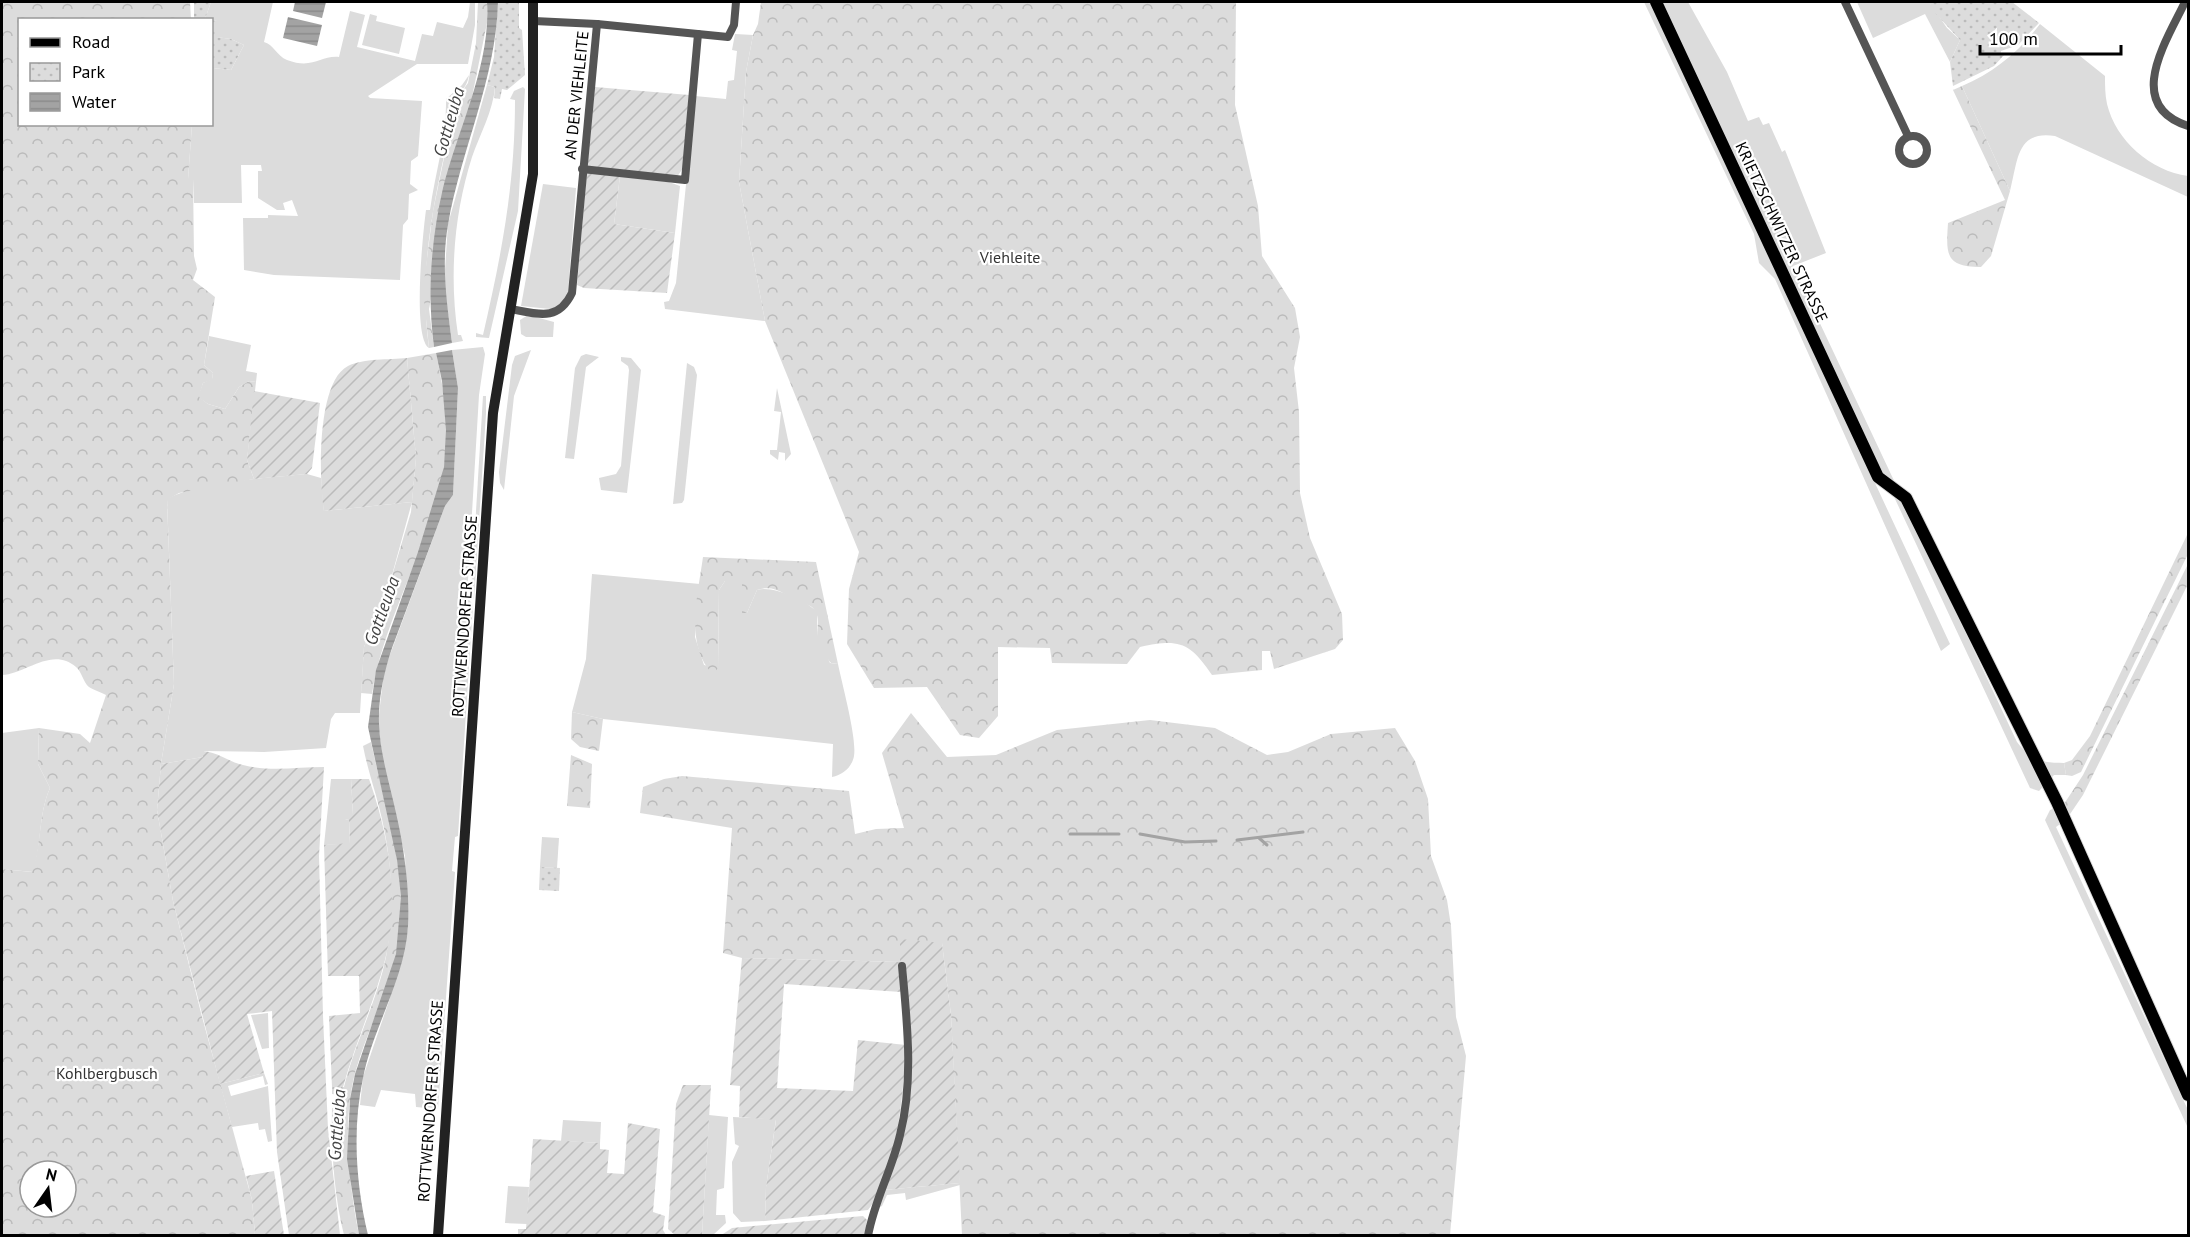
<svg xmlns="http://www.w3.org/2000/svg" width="2190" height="1237" viewBox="0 0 2190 1237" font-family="'PT Sans',sans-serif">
  <defs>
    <pattern id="forest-crowns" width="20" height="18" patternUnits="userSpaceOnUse" patternTransform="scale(1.5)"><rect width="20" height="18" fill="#dcdcdc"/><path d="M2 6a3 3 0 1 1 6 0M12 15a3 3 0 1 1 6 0" fill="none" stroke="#bbb"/></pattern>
    <pattern id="park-dots" width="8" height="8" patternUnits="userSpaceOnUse" patternTransform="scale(1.5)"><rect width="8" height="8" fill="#dcdcdc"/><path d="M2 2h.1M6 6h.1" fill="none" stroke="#bbb" stroke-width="1.8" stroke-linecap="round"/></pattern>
    <pattern id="garden-furrows" width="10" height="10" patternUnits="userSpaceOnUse" patternTransform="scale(1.5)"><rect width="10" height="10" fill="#dcdcdc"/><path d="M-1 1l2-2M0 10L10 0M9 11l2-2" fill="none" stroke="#bbb"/></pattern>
    <pattern id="water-rules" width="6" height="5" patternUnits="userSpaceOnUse" patternTransform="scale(1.5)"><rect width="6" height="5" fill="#a3a3a3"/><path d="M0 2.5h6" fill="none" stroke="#8b8b8b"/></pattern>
  </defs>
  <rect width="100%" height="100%" fill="#fff"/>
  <g fill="#dcdcdc">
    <path d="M211,2H273L264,42C273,44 277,56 287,60C313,70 321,55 339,57L350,11L365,15L357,47L415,61L422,34L433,36L437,22L463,28L468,17L470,2H475V25L468,64H417L368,96L370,98L422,101L418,156L411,161L410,184L418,190L409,194L408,219L403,225L400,280L274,275L244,270L243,218H268V215L298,216L292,200L283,203L285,210H277L258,198V171H262L261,165H241L242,203H194L193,179H188L192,125L212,124V68L231,70L244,45L231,39L216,37L217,21L205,19Z"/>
    <path d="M1644,2H1651L1950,644L1941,651L1775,279L1759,263L1754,234Z"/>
    <path d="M1663,2H1688L1727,72L1748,121L1759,117L1763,125L1769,123L1782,152L1785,150L1826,253L1793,266L2017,742C2031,760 2041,763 2064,763L2066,775H2054L2039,791L2030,788Z"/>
    <path d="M1857,2H1929L1947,28L1960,40L1950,62L1925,14L1873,38Z"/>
    <path d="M370,14L377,16L376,21L405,28L399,54L362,45Z"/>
    <path d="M2040,24L2105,76C2105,85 2105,95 2107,104C2116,141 2151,171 2188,176V197L2055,136C2016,130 2018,161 2010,191L1962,86C1993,73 2020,51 2040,24Z"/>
    <path d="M735,34L753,35L746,72L739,182L765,321L665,309L664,302L669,301L676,283L695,96L726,99L728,81L734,80L737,51L732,50Z"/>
    <path d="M469,75C466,92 456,93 451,106C447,114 450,128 448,138C432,209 419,274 429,348C412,337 423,232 426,210H430C435,173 447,137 446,99L462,85Z"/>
    <path d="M487,85L495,87C493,111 480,134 472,157C454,214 449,276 458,335H461L463,341L452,343L444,285L448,224Z"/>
    <path d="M523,87L525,89L518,211L489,338L476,337V333L483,335C502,252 515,185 515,100L510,99L514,91Z"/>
    <path d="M620,176L669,182L680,186L675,233L614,224Z"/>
    <path d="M543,184L576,188L568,293L560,306L550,309L521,306Z"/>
    <path d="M528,315L554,322L553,337H526L521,334L520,320Z"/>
    <path d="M209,336L251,345L246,371L257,373L256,382L249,381L239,387L225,409L208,404L198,397L203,383L212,379L213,373L204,365Z"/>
    <path d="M483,347L485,354L479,395L467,597L473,605L458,836L455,837L452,871L455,872L438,1109L416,1107L415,1094L381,1090L375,1107L360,1105L363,1077L389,1001L408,928L405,856L384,770L378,723L384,671L445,506L453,495L458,388L452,350Z"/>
    <path d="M531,350L514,396L504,490L500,483L499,472L512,365L515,356Z"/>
    <path d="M586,354L599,357L586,367L574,459L565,458L575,368L581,356Z"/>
    <path d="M621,357L631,358L641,370L627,493L601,490L599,478L616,474L621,466L629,370L628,366L621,361Z"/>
    <path d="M687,363L694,367L697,375L684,500L682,503L673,504Z"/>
    <path d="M777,388L791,454L785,461V453L779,452L778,460L770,454V450H777L781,412L774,411Z"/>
    <path d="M483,396H486V414L474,599L471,594Z"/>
    <path d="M307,474L321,478L324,511L412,502L389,586L364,647L360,713H335L331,719L326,748L264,752L204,751L203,757L161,764L174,684L167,499C200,481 268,478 307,474Z"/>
    <path d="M592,574L700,584L695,637L704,665L718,668L719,590L725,581H742L747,613L757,590C773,585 807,601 817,612V634L830,663L838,664C842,684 857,738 854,756C852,767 843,775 832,777L833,744L603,719L572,712L586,659Z"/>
    <path d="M39,728L38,764L50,788C38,815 42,844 33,872L2,869V733Z"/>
    <path d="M331,779H351L353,815H345V819L349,820L350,844L324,845Z"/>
    <path d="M2060,806L2066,820L2056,827L2188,1110V1128L2045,820L2050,810Z"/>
    <path d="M542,837L559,838L557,868L540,867Z"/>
    <path d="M268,1013L269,1048L262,1049L251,1015Z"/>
    <path d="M264,1073L268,1084L265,1085L263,1076L228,1086L231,1096L268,1086L272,1141L268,1142L265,1129L259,1130L258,1123L232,1127L220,1084Z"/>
    <path d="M709,1115L728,1117L724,1188L717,1190L716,1215H725L726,1223L713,1235L702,1236Z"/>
    <path d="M733,1117L776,1119L766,1187L765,1221L741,1222L733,1213L732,1162L739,1146L735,1144Z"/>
    <path d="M563,1120L601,1122L600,1143L561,1141Z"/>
    <path d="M960,1183V1185L906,1200L905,1193L887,1195L882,1206L878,1208L884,1190Z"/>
    <path d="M508,1186L529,1187L527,1224L505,1223Z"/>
  </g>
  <g fill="url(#forest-crowns)" fill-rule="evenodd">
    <path d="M2,2H190L191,19L20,20V124L192,125L188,179H193L194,256L197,269L193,280L215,297L204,365L213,373L212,380L203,383L199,397L208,404L225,409L239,387L249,381L256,382L247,460L254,479L179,493L167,500L174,684L161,764L157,810L173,901L201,1013L252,1200L255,1235L2,1236V869L32,872C42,844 38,815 50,788L38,764L39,728L80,734L90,743L106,695C101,692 93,690 89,687C83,682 82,672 76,667C52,646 26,674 2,675ZM30,1171H66V1207H30Z"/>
    <path d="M478,2H487V23L429,309L434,347L429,348L423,290L433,211L449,134L451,106L468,83L476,43Z"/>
    <path d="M761,2H1236L1235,105L1258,206L1262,256L1295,308L1300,337L1294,368L1299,412L1300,493L1310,538L1342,614L1343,640L1335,649L1274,669L1270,651H1262V670L1212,675C1189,641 1178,639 1140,647L1127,664L1052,663L1050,648L998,647V716L979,738L960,735L927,687L874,688L847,644L849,589L859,552L765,321L739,182L746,72L753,35L758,24Z"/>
    <path d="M1962,86L2010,191L1991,256L1981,267C1945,267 1946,254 1948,223L2005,200L1953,90Z"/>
    <path d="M436,353C444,389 450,430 444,467C431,546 384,616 372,694L361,693L364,647L389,586L411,512L416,458L407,358Z"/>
    <path d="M2188,533V554L2081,772L2072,776L2066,775L2064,763L2072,760L2090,736Z"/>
    <path d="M703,557L816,562L838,664L831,663C826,657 820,650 818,643C815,633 821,619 815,611C811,604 806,605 800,603C784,595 776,584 757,590L747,613H742V581H725L719,590L718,668L713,674C684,646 698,594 703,557Z"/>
    <path d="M2188,564V584L2083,795L2066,820L2064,804L2083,775Z"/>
    <path d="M572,712L603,719L599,751L580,747L571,739Z"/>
    <path d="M911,713L947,757L996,755L1057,730L1150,720L1215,728L1267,755L1288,752L1331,734L1395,728L1415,761L1428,799L1431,856L1447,900L1451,926L1456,1017L1466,1056L1450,1235H962L951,1015L942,943L900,962L742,958L723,953L732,828L640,813L643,787L664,779L682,776L849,791L855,834L876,829L904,828L882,753Z"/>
    <path d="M371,742C384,804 407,870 400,934C394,983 368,1026 355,1073C342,1123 349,1185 359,1235H344C334,1195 331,1149 332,1108L341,1107V1095L332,1094V1087H344C355,1043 377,1001 386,957C395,907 392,856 379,807C374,787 367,767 363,746Z"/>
    <path d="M571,755L592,764L590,808L567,806Z"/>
  </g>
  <g fill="url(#park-dots)">
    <path d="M194,2H211L205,19H194Z"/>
    <path d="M498,2H519V28L522,30L525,75L507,90L502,89L500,99L494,98L495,87L487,85L494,57Z"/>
    <path d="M1929,2H2012L2039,23L2018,45L2001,51V55L2005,54L1994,66L1953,86L1950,62L1960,40L1935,13Z"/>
    <path d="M212,20L217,21V37L231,39L244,45L231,70L212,68Z"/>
    <path d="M540,867L560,868L559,891L539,890Z"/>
  </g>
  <g fill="url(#garden-furrows)">
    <path d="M595,87L689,95L683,168L677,177L587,167Z"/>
    <path d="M587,172L620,176L614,224L675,233L667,293L584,288L577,285Z"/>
    <path d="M407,358L416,458L412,502L324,511C319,481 316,382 348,366C364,358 389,360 407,358Z"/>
    <path d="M254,391L320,403L312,468L307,474L254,479L247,460Z"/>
    <path d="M203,751C218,752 229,762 243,765C269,772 298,767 324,767L319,856L323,1016L328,1129L340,1235H289L277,1152L272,1011L247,1014L264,1073L220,1084L173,901L157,810L161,764L203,757Z"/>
    <path d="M351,779H369C389,835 400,901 385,960C374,1003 355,1044 343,1087H332L329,1016L360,1013L359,976H328L324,845L350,843L349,820L345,819V815L353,814Z"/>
    <path d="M900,939L942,943L951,1015L960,1183L884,1190L896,1157L912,1045L903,962L900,963L901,992L784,984L777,1088L853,1091L858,1040L906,1045C904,1088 897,1177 868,1210L765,1221L766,1187L776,1120L739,1117L740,1086L730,1085L742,958L900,962Z"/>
    <path d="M683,1085H711L702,1235H675L668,1229L676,1104Z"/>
    <path d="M628,1123L660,1129L653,1212L665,1216L663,1230L666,1235H518V1229H526L533,1139L600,1143V1149L609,1150L607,1173L624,1174Z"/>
    <path d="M274,1171L284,1235H255L252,1200L246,1176Z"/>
    <path d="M863,1216L867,1220L865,1235L720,1236L732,1228Z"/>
  </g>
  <g fill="url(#water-rules)">
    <path d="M295,2H326L322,18L293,11Z"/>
    <path d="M487,2H498C496,80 461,149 448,225C441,265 447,304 452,343L434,347C427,294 431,240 443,188C458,128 491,65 487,2Z"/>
    <path d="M288,17L322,25L317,46L283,38Z"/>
    <path d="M452,350L458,388L453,495L445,506L392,648C384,672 378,699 379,724C380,750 387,775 393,800C403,841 410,883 408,926C405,979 373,1027 363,1078C352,1129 356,1185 368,1235H359L347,1159L350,1099L355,1074L396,954L401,897L397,860L368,727L376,670L418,552L444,467L446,430L442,381L436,353Z"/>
  </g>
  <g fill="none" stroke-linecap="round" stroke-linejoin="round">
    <g stroke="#a3a3a3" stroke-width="3">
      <path d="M1070,834H1119"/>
      <path d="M1140,834L1185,842L1216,841"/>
      <path d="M1259,838L1267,845"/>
      <path d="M1237,840L1303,832"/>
    </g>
    <g stroke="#dbdbdb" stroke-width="14">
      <path id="primary" d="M1656,2L1878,477L1906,498L2057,802L2188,1095"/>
    </g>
    <g stroke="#555" stroke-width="8">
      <path d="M1845,2L1908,136"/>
      <path d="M2185,2C2167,40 2123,105 2188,126"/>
      <path d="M534,21L597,24L728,37L734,25L736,2"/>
      <circle cx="1913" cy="150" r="14"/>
      <path d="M582,169L685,180L698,34"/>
      <path d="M511,309C538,314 558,322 572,293L597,24"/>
      <path d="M868,1236C874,1201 892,1170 900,1135C914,1080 907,1022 902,966"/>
    </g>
    <path stroke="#222" stroke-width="10" d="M438,1236L493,413L533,174V2"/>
    <use href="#primary" stroke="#000" stroke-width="12"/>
  </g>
  <g text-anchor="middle" stroke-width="4.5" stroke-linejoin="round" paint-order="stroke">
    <g font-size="16" fill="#000" stroke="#fff">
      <text transform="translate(576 95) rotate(-84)" y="6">AN DER VIEHLEITE</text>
      <text transform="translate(1782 232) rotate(65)" y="6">KRIETZSCHWITZER STRASSE</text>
      <text transform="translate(464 616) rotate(-86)" y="6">ROTTWERNDORFER STRASSE</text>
      <text transform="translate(430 1101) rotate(-86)" y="6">ROTTWERNDORFER STRASSE</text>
    </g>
    <g font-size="16" fill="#333" stroke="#fff">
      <text x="1010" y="263">Viehleite</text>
      <text x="107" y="1079">Kohlbergbusch</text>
    </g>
    <g font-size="18" font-style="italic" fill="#444" stroke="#fff">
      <text transform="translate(449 122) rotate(-74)" y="6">Gottleuba</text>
      <text transform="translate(382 611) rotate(-70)" y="6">Gottleuba</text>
      <text transform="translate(337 1125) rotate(-86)" y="6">Gottleuba</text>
    </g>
  </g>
  <rect width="2190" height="1237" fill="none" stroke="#000000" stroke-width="6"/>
  <rect x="18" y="18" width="195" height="108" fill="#ffffff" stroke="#999999" stroke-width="1.5"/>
  <rect x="30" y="38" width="30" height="9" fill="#000000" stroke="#999999" stroke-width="1.5"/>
  <text x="72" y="48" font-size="18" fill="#000000">Road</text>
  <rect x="30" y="63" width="30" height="18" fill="url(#park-dots)" stroke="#999999" stroke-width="1.5"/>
  <text x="72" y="78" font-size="18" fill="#000000">Park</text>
  <rect x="30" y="93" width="30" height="18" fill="url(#water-rules)" stroke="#999999" stroke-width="1.5"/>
  <text x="72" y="108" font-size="18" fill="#000000">Water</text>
  <g transform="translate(48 1189) rotate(14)"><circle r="28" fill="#ffffff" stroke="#999999" stroke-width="1.5"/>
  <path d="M0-4.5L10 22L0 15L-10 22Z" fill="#000000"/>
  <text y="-9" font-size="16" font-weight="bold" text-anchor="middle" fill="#000000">N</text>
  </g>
  <path d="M1980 45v9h141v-9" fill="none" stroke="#000000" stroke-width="3"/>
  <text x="1989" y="45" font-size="18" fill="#000000" stroke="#ffffff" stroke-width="4.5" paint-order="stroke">100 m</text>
</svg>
